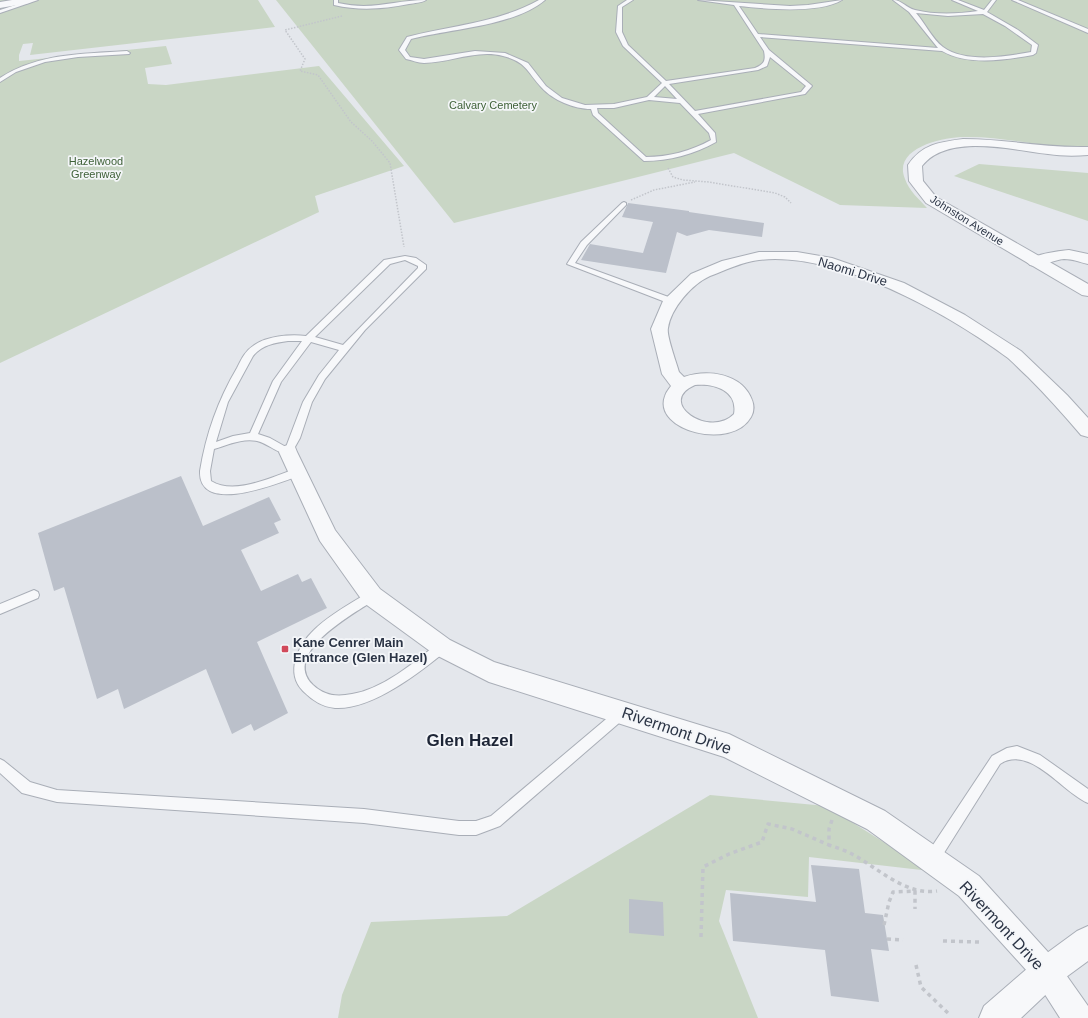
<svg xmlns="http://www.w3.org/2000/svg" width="1088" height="1018" viewBox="0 0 1088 1018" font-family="Helvetica,sans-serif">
  <rect width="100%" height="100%" fill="#e4e7ec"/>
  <g fill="#c9d6c5">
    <path d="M0,0H258L275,27L30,55L33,43L23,44L19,55V61L166,46L172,64L145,68L148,84L166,85L319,66L404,166L315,196L319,212L0,363Z"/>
    <path d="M276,0H1088V147C1045,149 1006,136 964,137C943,137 892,148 905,179C909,191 919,199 927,208L840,205L734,153L454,223Z"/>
    <path d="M979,164L1088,173V221L954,176Z"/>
    <path d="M710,795L826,806L930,871L809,857L808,897L726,890L719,921L758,1018H338L342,995L371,922L507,916Z"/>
  </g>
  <g fill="#bbc0ca">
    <path d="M628,203L689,211V212L764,223L762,237L709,230L687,236L677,232L666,273L581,260L590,244L643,253L653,222L622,217Z"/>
    <path d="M181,476L203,526L269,497L281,520L274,523L279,533L241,550L261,591L298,574L302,582L311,578L327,608L257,642L288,713L254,731L251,724L232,734L206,669L124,709L118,689L97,699L64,587L54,591L38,533Z"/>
    <path d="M811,865L859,869L865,913L883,915L889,951L871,949L879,1002L831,996L825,950L733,941L730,893L816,902Z"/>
    <path d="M629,899L663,902L664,936L629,933Z"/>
  </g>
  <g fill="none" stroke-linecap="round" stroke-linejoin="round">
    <g stroke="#a9aeb7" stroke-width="2">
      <g id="service">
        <path d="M31,0H38L0,13V10Z"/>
        <path d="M334,0H338V3C373,11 394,0 426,0C422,3 414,3 409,4C383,9 360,11 334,5Z"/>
        <path d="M539,0H545C515,26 450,29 411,39L405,50L410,57L424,59L475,51L505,53L528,63L546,86L562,98L585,105L614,104L647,97L662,83L623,46L616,32L618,6L627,0H633L622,7V32L628,45L666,81L755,68C764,64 766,61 764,51L734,5L698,0L790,6L808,5L842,0C819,14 766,9 739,6L758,34L938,48L909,12L893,0C902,0 906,8 915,10C935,15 958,14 978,11L952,0H958L984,10L992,0H996L987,12L1018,30L1038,45L1036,53L1033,55C1005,60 968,66 942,51L760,37L769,50L811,85L812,86L805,94L698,114L715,133L716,142C695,154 669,161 644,161L593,115L591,109C574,109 553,100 542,88C527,72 527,62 503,56C477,49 449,63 424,63C418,63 412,60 406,59L399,50L407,37C452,25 498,23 539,0ZM916,13L948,16L983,14L1005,26L1032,45L1031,52C1004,57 965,63 943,47C932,39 925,23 916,13ZM770,57L806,86L801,92L695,111L669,84L758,70L767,66ZM665,86L677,99L654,97ZM649,100L680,103L709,133L711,140C691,151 668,157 646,157L598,113L597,108H614Z"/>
        <path d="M1012,0H1018L1088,29V33Z"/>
        <path d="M127,51L130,53L129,54L78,57L45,62L16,72L0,82V78C38,53 83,54 127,51Z"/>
        <path d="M624,202L626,203V205L587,245L575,263L674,299V303H668L567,264L581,242L622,203Z"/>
        <path d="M405,256L416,258L426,265V269L365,330L325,379L312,402L300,438L291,454C283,457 267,443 257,441C242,438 228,445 214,449L210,471L211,481C235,496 274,476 298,468L301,469L303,472L301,475C281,482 198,517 200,471C206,434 218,400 237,368C241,360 245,351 253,346C266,336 290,334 306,336L384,260ZM405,260L418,266V268L343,345L315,337L390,264ZM288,341H302L273,381L250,433L233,436L216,442L228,402L253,356C262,345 274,343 288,341ZM311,342L339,350L319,375L303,402L286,447L270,438L258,434L281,382Z"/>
        <path d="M34,590L38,592L39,595L38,598L0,614V604Z"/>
        <path d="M372,591L376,593L377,596L376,599C355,613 280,653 313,685C325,696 337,697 352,694C383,689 415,662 438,643L442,642L446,643L448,647L446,651C419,673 372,710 335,708C322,707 312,700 303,691C285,673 298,645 314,630C325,619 338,611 351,603C358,599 365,594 372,591Z"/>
        <path d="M622,707L626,709L628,713L626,717L500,826L476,835H459L364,823L57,802L22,793L0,773V759L4,761L30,782L57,790L364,809L459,821H476L491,816L618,709Z"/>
        <path d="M1017,746L1040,755L1088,789V803C1063,793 1030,744 1000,764L937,864L932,866L927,864L925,859L927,854L992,756L1007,748Z"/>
      </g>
    </g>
    <g stroke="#a9aeb7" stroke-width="2">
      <g id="minor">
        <path d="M12,0H34L29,3L0,8V2Z"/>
        <path d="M1069,250L1088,254V264C1079,262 1073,259 1064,259C1052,260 1041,268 1030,265L1027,262C1033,254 1059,251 1069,250Z"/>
        <path d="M759,252H797L832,258L904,283L965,315L1021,351L1067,395L1088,418V437L1081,435C1064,415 1047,396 1028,377C1021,371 1015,364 1008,358C947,313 837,251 759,260C742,262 726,270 710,276C692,284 671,308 668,328C666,335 677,364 679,372L684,377C707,369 742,373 752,400C754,405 754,412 751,417C732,451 652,431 665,396C666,392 669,389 671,386L662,374L651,329L663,301L691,274L722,261ZM695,385C715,383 738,391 734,414C710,439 655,402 695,385Z"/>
        <path d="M288,445L295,447L297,452L335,530L380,589L450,640L494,662L729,734L885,811L979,876L1057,962L1088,1006V1018H1060L1037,982L959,896L867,829L724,757L489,682L434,654L364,603L320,541L279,452L281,447Z"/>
      </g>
    </g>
    <g stroke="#a9aeb7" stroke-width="2">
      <g id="tertiary">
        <path d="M963,139C1005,139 1046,148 1088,147V155C1075,156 1061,156 1048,154C1012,150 948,133 922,166L923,181L936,197L1088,284V296L1082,295L926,203L909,181L908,165C922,144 940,142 963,139Z"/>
        <path d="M1088,926V961L1058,983L1021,1018H979L984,1006L1036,961L1077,931Z"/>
      </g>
    </g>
    <g stroke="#c2c5cb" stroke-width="1.5" stroke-dasharray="1.5 1.5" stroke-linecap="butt">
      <path d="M342,16L285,30L305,59L300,71L318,75L351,122L372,141L390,163L404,247"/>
      <path d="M668,168L673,177L683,180L709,182L775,193L785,197L791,203"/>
      <path d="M631,200L654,190L695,182"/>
    </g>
    <g stroke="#c2c5cb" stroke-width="3.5" stroke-dasharray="4 4" stroke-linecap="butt">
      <path d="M832,820L829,829V845C837,848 845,850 852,854C878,868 906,896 937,891"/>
      <path d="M884,925L889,902L893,892L915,891V909"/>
      <path d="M701,937L703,867L729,854L762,842L768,824L792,829L829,845"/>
      <path d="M887,939L903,940"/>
      <path d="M943,941L979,942"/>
      <path d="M916,965L921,987L950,1015"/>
    </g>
    <use href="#service" fill="#f7f8fa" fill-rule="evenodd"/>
    <use href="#minor" fill="#f7f8fa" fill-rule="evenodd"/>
    <use href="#tertiary" fill="#f7f8fa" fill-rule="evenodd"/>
  </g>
  <rect fill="#d1495b" stroke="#f4f6f9" stroke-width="1.5" x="281" y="645" width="8" height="8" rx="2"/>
  <g text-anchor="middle" stroke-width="3.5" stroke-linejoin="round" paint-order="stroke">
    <g font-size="11" fill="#3f6138" stroke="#f4f6f9">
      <text x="493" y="109">Calvary Cemetery</text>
      <text x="96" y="165">Hazelwood<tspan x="96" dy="13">Greenway</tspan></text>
    </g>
    <g font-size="11" fill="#2b3445" stroke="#f4f6f9">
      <text transform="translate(967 220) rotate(32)" y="4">Johnston Avenue</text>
    </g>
    <g font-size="13" fill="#2b3445" stroke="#f4f6f9">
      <text transform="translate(853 271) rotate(17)" y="5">Naomi Drive</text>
    </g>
    <g font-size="13" font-weight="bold" fill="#2b3445" stroke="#f4f6f9" text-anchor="start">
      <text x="293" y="647">Kane Cenrer Main<tspan x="293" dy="15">Entrance (Glen Hazel)</tspan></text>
    </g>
    <g font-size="16" fill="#2b3445" stroke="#f4f6f9">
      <text transform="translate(677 730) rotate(19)" y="6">Rivermont Drive</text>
      <text transform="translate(1002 925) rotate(47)" y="6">Rivermont Drive</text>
    </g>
    <g font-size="17" font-weight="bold" fill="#1d2536" stroke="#f4f6f9">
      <text x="470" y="746">Glen Hazel</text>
    </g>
  </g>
</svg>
